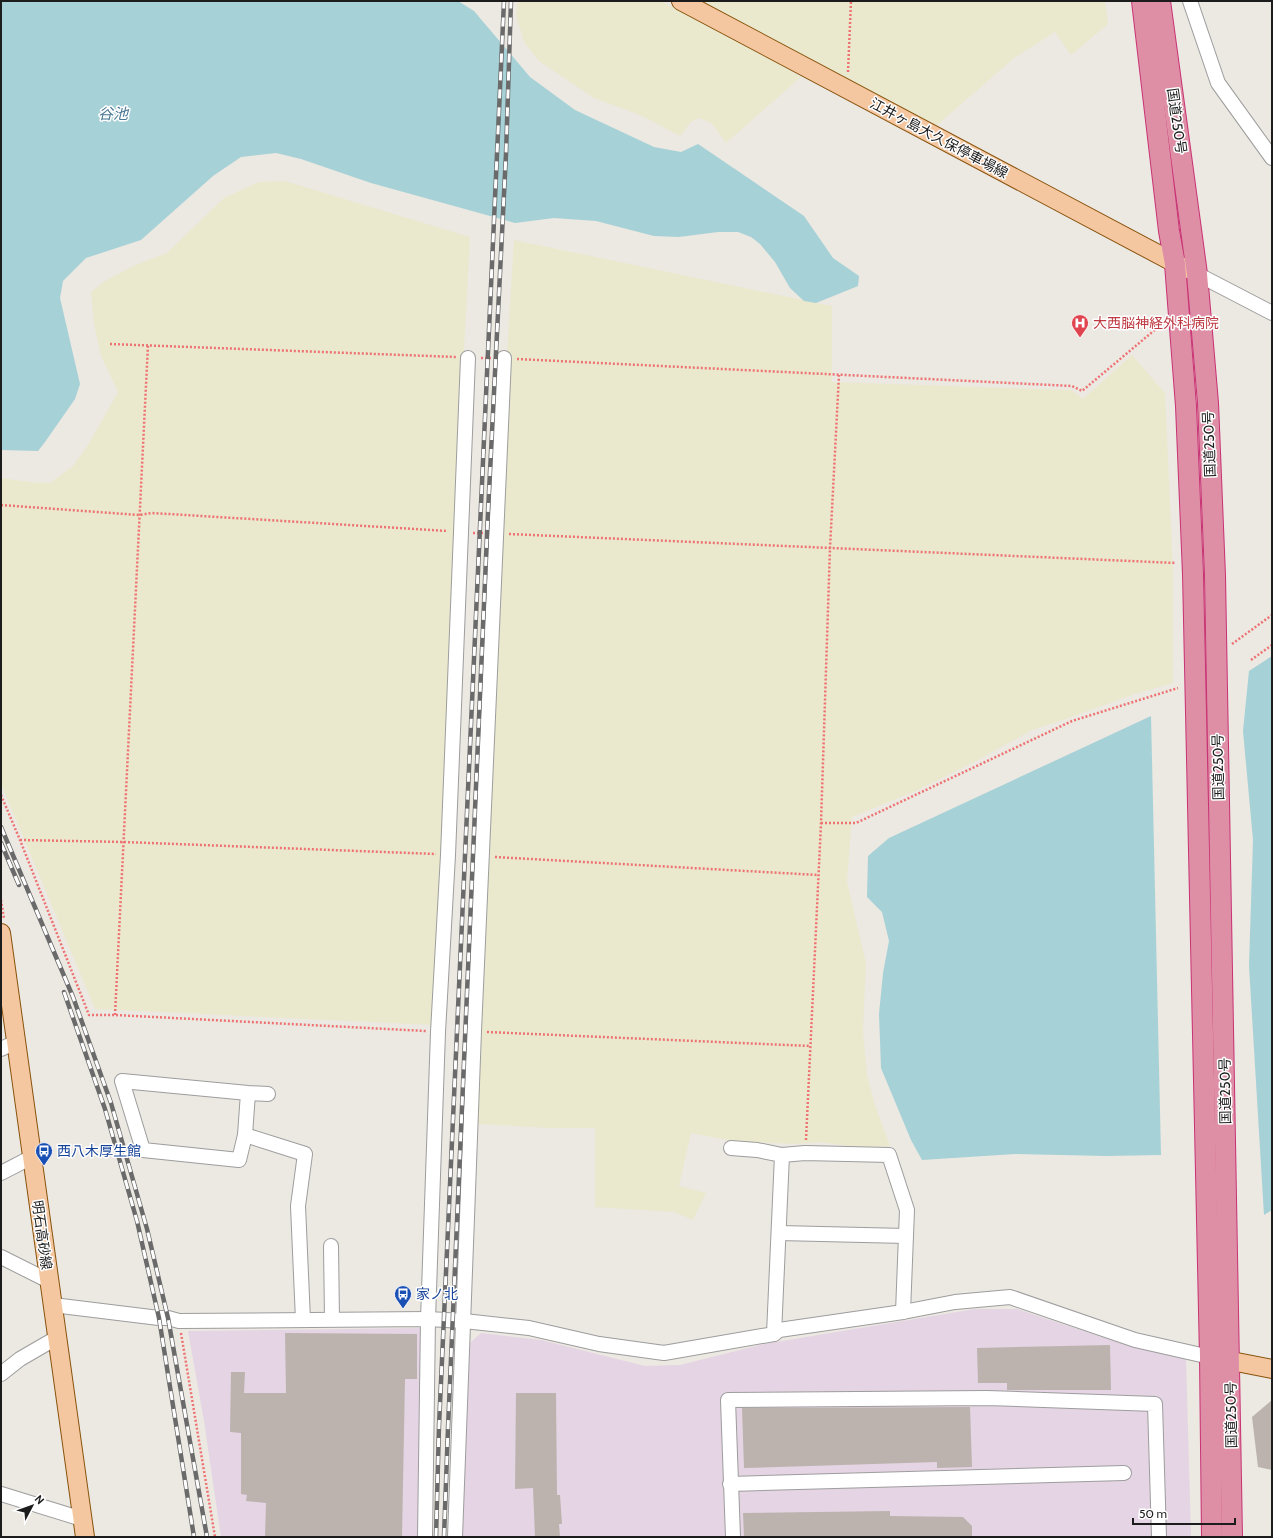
<svg xmlns="http://www.w3.org/2000/svg" width="1273" height="1538" viewBox="0 0 1273 1538" font-family="Cabin,'Noto Sans JP',sans-serif">
  <rect width="100%" height="100%" fill="#ece8e2"/>
  <g fill="#e5d4e3">
    <path d="M975,1309H1017L1111,1340L1186,1359L1191,1537H462L470,1343L481,1333L541,1340L645,1366L680,1365L764,1344Z"/>
    <path d="M423,1328L417,1537H221L204,1421L188,1331Z"/>
  </g>
  <g fill="#eae9ce">
    <path d="M518,1H661L761,53L801,77L726,143L711,123L699,118L691,122L680,136L640,115L594,98L539,61L524,42L516,15Z"/>
    <path d="M700,1H1105L1108,24L1071,55L1055,32L1013,59L936,126Z"/>
    <path d="M285,181L470,237L454,540L434,1025L95,1009L1,784V478L30,482L50,483L73,466L88,445L118,392L101,356L94,324L91,292L105,281L133,266L167,253L224,198L259,182Z"/>
    <path d="M514,240L832,306V382L1071,390L1083,399L1132,355L1165,393L1173,570V683L1135,694L1063,720L1032,730L978,760L918,790L852,817L847,882L866,963L863,1031L867,1075L875,1105L890,1146L856,1147L820,1142L794,1144L750,1142L732,1141L691,1133L679,1186L706,1193L693,1220L674,1212L595,1207V1128H550L477,1124L507,352Z"/>
  </g>
  <g fill="#a6d1d7">
    <path d="M1,1H458L474,11L530,77L575,110L654,147L681,152L698,144L804,216L833,258L859,276L858,286L816,303L804,301L790,288L775,262L760,244L751,237L738,232H718L679,237L654,236L596,221L554,218L515,223L371,183L301,159L276,153L241,157L213,176L141,240L86,258L63,281L60,298L80,384L75,399L45,442L38,451L1,450Z"/>
    <path d="M1272,656V1210L1264,1215L1249,966L1253,840L1243,731L1249,671Z"/>
    <path d="M1151,716L1161,1155L1106,1156L1015,1154L922,1160L911,1140L881,1068L879,1014L883,973L889,941L882,912L867,897L868,856L889,838Z"/>
  </g>
  <g fill="#bcb3af">
    <path d="M285,1333L417,1334V1379H405L402,1537H265L266,1503L246,1501L247,1495L241,1494V1433L230,1432L231,1372H245L244,1393H286Z"/>
    <path d="M1110,1345L1111,1390H1007V1383H978L977,1348Z"/>
    <path d="M516,1393H556L557,1495H560L562,1524H559L560,1537H535L533,1488L515,1489Z"/>
    <path d="M1272,1400V1470L1258,1467L1252,1417Z"/>
    <path d="M970,1407L972,1467L937,1468V1462L744,1468L742,1408Z"/>
    <path d="M890,1511V1516L963,1517L972,1526V1537H744L743,1513Z"/>
  </g>
  <g fill="none" stroke-linecap="round" stroke-linejoin="round">
    <g stroke="#9d9d9d" stroke-width="16">
      <g id="minor">
        <path d="M1190,1L1218,83L1272,158"/>
        <path d="M1197,274L1272,313"/>
        <path d="M1,1049L16,1042"/>
        <path d="M248,1093L245,1135L239,1160L143,1150L122,1081L248,1093L268,1094"/>
        <path d="M245,1135L305,1154L298,1206L303,1320"/>
        <path d="M731,1148L757,1150L782,1155"/>
        <path d="M1,1173L32,1157"/>
        <path d="M779,1233L906,1236"/>
        <path d="M331,1246L332,1319"/>
        <path d="M1,1257L49,1281"/>
        <path d="M53,1305L159,1318H168L179,1321L428,1319L464,1321L529,1328L599,1344L664,1353L774,1334L779,1330L903,1312L955,1302L1010,1297L1135,1340L1210,1357"/>
        <path d="M774,1334L782,1155L805,1153L889,1155L907,1210L903,1312"/>
        <path d="M1,1374L20,1359L58,1337"/>
        <path d="M730,1484L1124,1473"/>
        <path d="M1,1494L82,1519"/>
        <path d="M425,1537L428,1319L438,1032L448,855L468,358"/>
        <path d="M455,1537L474,1031L504,358"/>
        <path d="M733,1537L728,1400L987,1398L1155,1404L1159,1537"/>
      </g>
    </g>
    <g stroke="#88520c" stroke-width="20">
      <g id="major">
        <path d="M681,1L1186,269"/>
        <path d="M1,933L85,1537"/>
        <path d="M1216,1358L1272,1369"/>
      </g>
    </g>
    <g stroke="#c83274" stroke-width="22">
      <g id="highway">
        <path d="M1142,1L1169,231L1175,264L1186,406L1193,574L1210,1357L1212,1537"/>
        <path d="M1160,1L1197,274L1208,403L1215,576L1232,1537"/>
      </g>
    </g>
    <g stroke="#ee7272" stroke-width="2.5" stroke-dasharray="2 2" stroke-linecap="butt">
      <path d="M848,72L851,1"/>
      <path d="M110,344L456,357"/>
      <path d="M481,358H492"/>
      <path d="M517,359L1072,386L1082,391L1163,323"/>
      <path d="M1,505L139,515L152,513L448,531"/>
      <path d="M473,533H484"/>
      <path d="M509,534L1176,563"/>
      <path d="M1232,644L1272,615"/>
      <path d="M1251,660L1272,645"/>
      <path d="M1,795L20,840L89,1015H115L426,1031"/>
      <path d="M821,823H856L1072,721L1178,688"/>
      <path d="M20,840L124,842L436,854"/>
      <path d="M495,857L818,875"/>
      <path d="M1,900L4,919"/>
      <path d="M115,1015L148,345"/>
      <path d="M487,1032L810,1046"/>
      <path d="M806,1140L821,823L830,548L839,375"/>
      <path d="M181,1333L215,1537"/>
    </g>
    <use href="#minor" stroke="#fff" stroke-width="14"/>
    <use href="#major" stroke="#f4c7a0" stroke-width="18"/>
    <use href="#highway" stroke="#de8fa6" stroke-width="20"/>
    <g stroke="#6a6a6a" stroke-width="4.5">
      <g id="rail">
        <path d="M1,827L73,997L111,1103L147,1229L168,1318L207,1537"/>
        <path d="M1,843L19,885"/>
        <path d="M64,992L105,1109L137,1221L159,1318L194,1537"/>
        <path d="M436,1537L439,1426L504,1"/>
        <path d="M444,1537L448,1428L488,512L506,154L511,1"/>
      </g>
    </g>
    <use href="#rail" stroke="#fff" stroke-width="3" stroke-dasharray="9" stroke-linecap="butt"/>
  </g>
  <defs>
    <g id="hospital-pin" transform="scale(0.9)"><path d="M0 17L-7.5 6A9.5 9.5 0 1 1 7.5 6Z" fill="#e0444e" stroke="#fff"/><path d="M-5-5h3v3.5h4V-5h3V5h-3V1.5h-4V5h-3Z" fill="#fff"/></g>
    <g id="bus-pin" transform="scale(0.9)"><path d="M0 17L-7.5 6A9.5 9.5 0 1 1 7.5 6Z" fill="#1a4fb4" stroke="#fff"/><path d="M-5-6H5V4H4V6H2V4H-2V6H-4V4H-5ZM-3.5-4V0h7V-4ZM-3.5 1.2v1.5H-2V1.2ZM2 1.2v1.5H3.5V1.2Z" fill="#fff"/></g>
  </defs>
  <g fill-rule="evenodd">
    <use href="#hospital-pin" x="1080" y="323"/>
    <use href="#bus-pin" x="44" y="1151"/>
    <use href="#bus-pin" x="403" y="1294"/>
  </g>
  <g text-anchor="middle" stroke-width="3" stroke-linejoin="round" paint-order="stroke">
    <g font-size="14" fill="#1c1c1c" stroke="#fff">
      <text transform="translate(1177 121) rotate(82)" y="5">国道250号</text>
      <text transform="translate(939 138) rotate(28)" y="5">江井ヶ島大久保停車場線</text>
      <text transform="translate(1209 444) rotate(-92)" y="5">国道250号</text>
      <text transform="translate(1218 767) rotate(-91)" y="5">国道250号</text>
      <text transform="translate(1225 1091) rotate(-91)" y="5">国道250号</text>
      <text transform="translate(42 1235) rotate(82)" y="5">明石高砂線</text>
      <text transform="translate(1231 1415) rotate(-91)" y="5">国道250号</text>
    </g>
    <g font-size="14" fill="#be3a42" stroke="#fff" text-anchor="start">
      <text x="1093" y="328">大西脳神経外科病院</text>
    </g>
    <g font-size="14" fill="#164399" stroke="#fff" text-anchor="start">
      <text x="57" y="1156">西八木厚生館</text>
      <text x="416" y="1299">家ノ北</text>
    </g>
    <g font-size="15" font-style="italic" fill="#4b7794" stroke="#fff">
      <text x="113" y="119">谷池</text>
    </g>
  </g>
  <rect width="1273" height="1538" fill="none" stroke="#1c1c1c" stroke-width="4"/>
  <g transform="translate(32 1506) rotate(49)" stroke="#ffffff" stroke-width="3" paint-order="stroke">
  <path d="M0-3L7 15L0 10L-7 15Z" fill="#1c1c1c"/>
  <text y="-6" font-size="11" font-weight="bold" text-anchor="middle" fill="#1c1c1c">N</text>
  </g>
  <path d="M1133 1518v6h102v-6" fill="none" stroke="#1c1c1c" stroke-width="2"/>
  <text x="1139" y="1518" font-size="12" fill="#1c1c1c" stroke="#ffffff" stroke-width="3" paint-order="stroke">50 m</text>
</svg>
